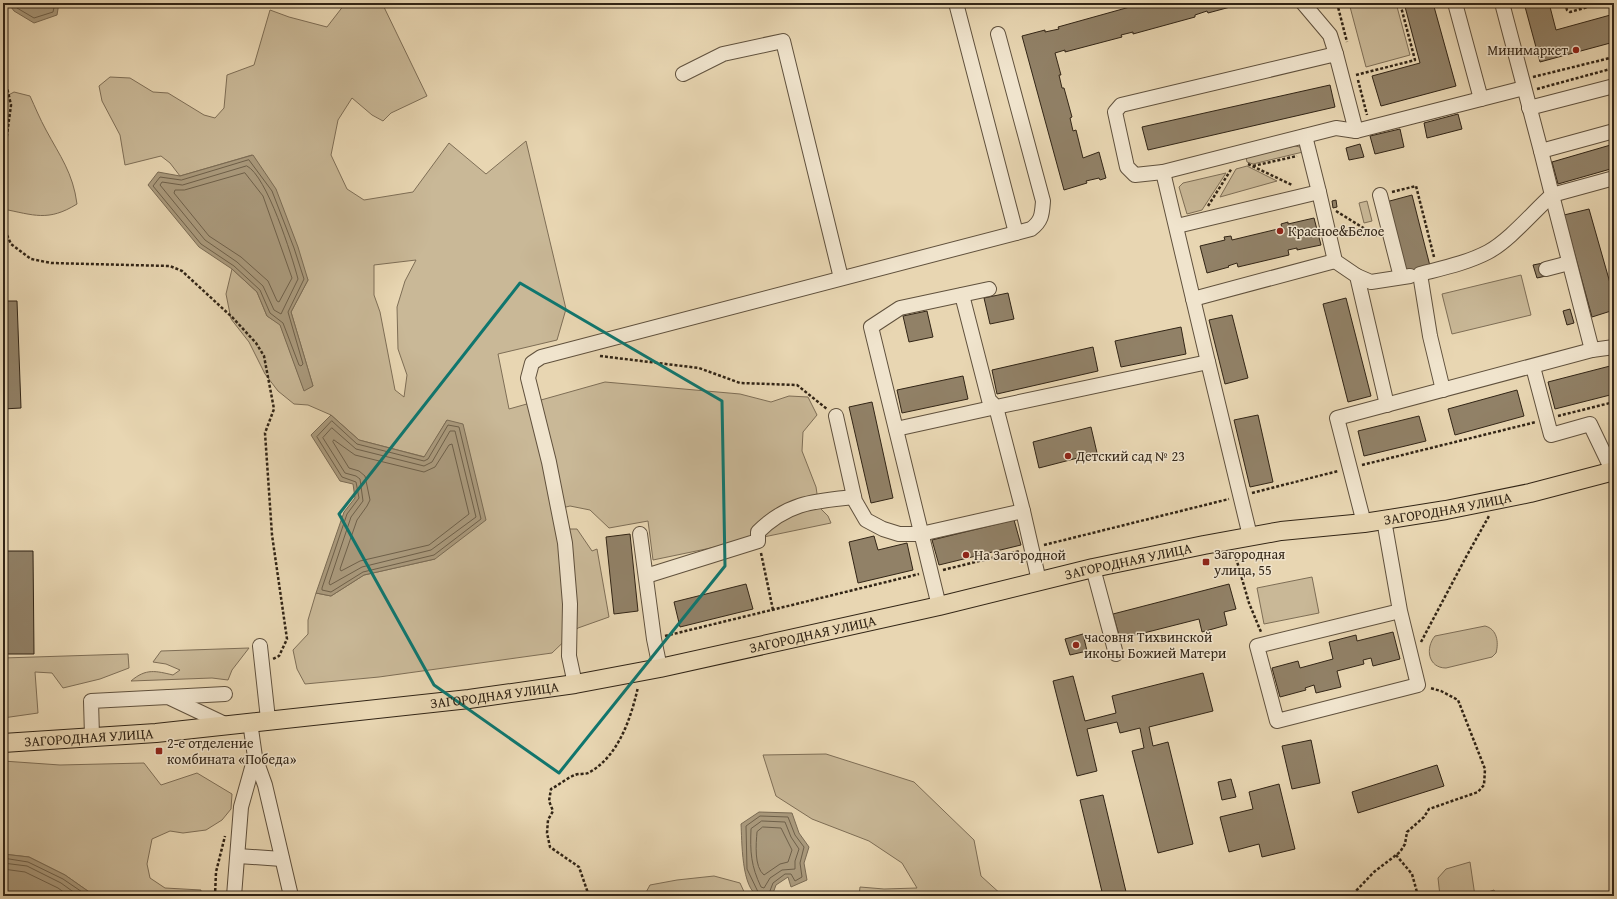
<svg xmlns="http://www.w3.org/2000/svg" width="1617" height="899" viewBox="0 0 1617 899" font-family="'Gentium Book Plus',serif">
  <rect width="100%" height="100%" fill="#e8d6b2"/>
  <filter id="stains"><feTurbulence type="fractalNoise" baseFrequency=".005" numOctaves="4"/><feColorMatrix values="0 0 0 0 .2 0 0 0 0 .09 0 0 0 0 .02 0 0 0 .5 -.17"/></filter>
  <radialGradient id="worn" r=".72"><stop offset=".6" stop-color="#630" stop-opacity="0"/><stop offset="1" stop-color="#630" stop-opacity=".3"/></radialGradient>
  <g fill="#c9b897" stroke="#7e6e56" fill-rule="evenodd">
    <path d="M349,3H382L427,96L391,113L383,121L372,115L352,98L338,120L331,155L347,189L364,200L413,192L449,143L486,174L526,141L566,309L557,340L498,354L509,409L605,382L740,394L771,402L789,396L808,397L817,415L803,432L802,451L816,487L819,507L828,516L831,523L653,560L648,521L609,528L590,510L570,506L554,510L557,529H577L592,551L597,549L609,617L578,628L552,653L379,677L305,684L297,669L293,650L308,634V620L316,593L331,596L364,575L435,559L447,420L425,457L359,440L331,415L308,405L294,404L278,391L265,374L249,342L231,319L226,294L232,269L257,292L267,316L280,324L304,390L313,386L291,312L308,280L252,155L180,176L170,163L161,156L125,165L120,135L102,101L99,86L110,77L130,78L153,92L168,93L204,115L215,118L224,108L227,75L254,65L270,10L289,17L327,27L344,5ZM416,260L405,281L397,307L398,349L407,375L404,397L395,390L380,312L374,295V265Z"/>
    <path d="M1349,3H1396L1410,55L1366,67Z"/>
    <path d="M14,92L30,96C35,107 40,119 46,130C60,156 73,173 77,204C48,222 34,215 3,209V98Z"/>
    <path d="M1295,146L1300,147L1303,152L1253,164L1247,162L1246,157Z"/>
    <path d="M1247,166L1277,181L1220,197L1236,169Z"/>
    <path d="M1226,173L1202,210L1187,214L1179,187L1183,183Z"/>
    <path d="M1367,201L1372,221L1364,223L1359,203Z"/>
    <path d="M1521,275L1531,315L1452,334L1442,294Z"/>
    <path d="M1312,577L1319,613L1264,624L1257,588Z"/>
    <path d="M1485,626C1497,629 1499,642 1496,653L1492,657L1446,668C1428,668 1425,648 1435,636Z"/>
    <path d="M249,648L232,670L228,680L212,678L131,681C146,668 156,671 173,675L180,670L166,664L153,662L161,651Z"/>
    <path d="M128,654L129,668L100,679L63,688L52,673L35,672L38,713L3,718V658Z"/>
    <path d="M826,754L914,782L974,840L981,876L1003,896H859L860,887L884,889L917,888L902,863L869,841L812,819L776,796L763,755Z"/>
    <path d="M3,761L60,765L144,763L161,785L197,773L232,794L231,809L222,820L206,830L183,833L170,831L152,839L147,864L150,878L165,888L201,890V896H95L65,875L29,857L3,854Z"/>
    <path d="M1470,862L1475,896H1440L1438,878L1446,869Z"/>
    <path d="M714,876L740,883L746,896H644L650,885L677,880Z"/>
    <path d="M1494,890L1497,896H1476Z"/>
  </g>
  <g fill="#aa9a7d" stroke="#7a6b54">
    <path d="M8,3H59L57,15L34,23L14,11Z"/>
    <path d="M253,155L276,189L298,247L308,280L291,312L313,386L304,391L280,325L267,316L257,292L232,269L199,247L148,185L158,172L180,176Z"/>
    <path d="M331,415L359,440L424,457L447,420L463,424L486,520L435,559L364,575L331,596L316,593L344,512L355,498L353,484L340,481L311,435Z"/>
    <path d="M759,812L792,813L799,833L809,847L804,863L807,880L791,887L788,877L776,885L772,896C768,896 762,897 759,896C741,890 742,839 741,824Z"/>
    <path d="M3,854L29,857L65,875L95,896H3Z"/>
  </g>
  <g fill="none" stroke-linecap="round" stroke-linejoin="round">
    <g stroke="#6e604a" stroke-width="1">
      <path d="M13,3L17,8L34,18L53,12L55,3"/>
      <path d="M249,160L272,191L294,248L304,279L288,312L303,364L301,366L299,365L283,323L270,313L260,290L234,266L201,244L153,186L160,177L181,180Z"/>
      <path d="M247,166C267,176 292,256 298,279L281,314L274,310L263,286L237,262L205,240L160,185L162,182L182,185Z"/>
      <path d="M245,173L263,196L292,278L279,302L277,301L268,281L241,257L209,236L174,193L175,190H184Z"/>
      <path d="M332,421L357,444L424,461L428,459L448,425L459,427L481,519L434,555L363,572L331,592L322,590V588L347,514L359,498L356,482L342,477L317,437Z"/>
      <path d="M332,428L356,449L424,466L432,462L450,431H455L476,517L431,550L362,567L330,585L329,583L351,517L363,501L360,479L356,476L345,473L323,438Z"/>
      <path d="M334,440L355,455L424,472L435,467L449,445L452,444L469,514L429,545L360,561L341,571L340,569L357,520L367,506L370,500L365,476L359,471L349,468L333,442Z"/>
      <path d="M762,821L785,822L791,837L799,849L795,861V869L782,870L770,878L764,888L761,887C751,866 750,852 751,829Z"/>
      <path d="M763,827L781,828L792,850L788,862L780,864L764,875C754,867 756,844 757,832Z"/>
      <path d="M3,858L28,862L63,879L88,896"/>
      <path d="M3,863L27,866L61,883L79,896"/>
      <path d="M3,869L25,872L58,888L69,896"/>
      <path d="M760,896L747,869L746,826L760,816L788,817L795,835L804,847L800,863L802,877L795,881L791,874H785L773,883L768,896"/>
    </g>
  </g>
  <g fill="#918167" stroke="#322516">
    <path d="M1144,3H1245L1208,13L1207,11L1195,15V17L1133,34V32L1121,35L1122,37L1065,52V50L1055,53L1061,75H1059L1062,88H1064L1072,117L1070,118L1073,131L1076,130L1083,158L1099,152L1106,178L1100,180L1099,178L1086,181L1087,183L1064,190L1022,36L1045,30V32L1059,29L1058,27Z"/>
    <path d="M1404,3H1433L1456,86L1381,106L1372,76L1420,63Z"/>
    <path d="M1524,3H1549L1556,30L1614,14V42L1540,62Z"/>
    <path d="M1330,85L1335,107L1148,150L1142,127Z"/>
    <path d="M1458,114L1462,129L1427,138L1424,123Z"/>
    <path d="M1400,129L1404,147L1375,154L1370,136Z"/>
    <path d="M1360,144L1364,157L1349,160L1346,148Z"/>
    <path d="M1614,144V168L1558,184L1552,162Z"/>
    <path d="M1412,195L1430,266L1405,272L1386,202Z"/>
    <path d="M1336,200L1337,207L1333,208L1332,201Z"/>
    <path d="M1589,209L1614,297V310L1592,317L1564,215Z"/>
    <path d="M1314,218L1321,245L1297,250V248L1288,250L1289,255L1238,267L1237,263L1228,266L1229,267L1207,273L1200,246L1225,240L1224,237L1231,236L1232,240L1282,228L1281,224L1288,222V224Z"/>
    <path d="M1543,263L1546,276L1537,278L1533,265Z"/>
    <path d="M1008,293L1014,319L990,324L984,298Z"/>
    <path d="M1346,298L1371,396L1348,402L1323,304Z"/>
    <path d="M3,301H17L21,408L3,409Z"/>
    <path d="M1570,309L1574,323L1567,325L1563,311Z"/>
    <path d="M927,311L933,337L909,342L903,316Z"/>
    <path d="M1232,315L1248,378L1225,384L1209,320Z"/>
    <path d="M1181,327L1186,354L1121,367L1115,341Z"/>
    <path d="M1093,347L1098,371L997,394L992,370Z"/>
    <path d="M1614,365V394L1555,409L1548,382Z"/>
    <path d="M963,376L968,399L902,413L897,390Z"/>
    <path d="M1517,390L1524,416L1455,435L1448,409Z"/>
    <path d="M872,402L893,498L871,503L849,407Z"/>
    <path d="M1258,415L1273,482L1250,487L1234,420Z"/>
    <path d="M1419,416L1426,441L1364,456L1358,431Z"/>
    <path d="M1091,427L1097,453L1039,468L1033,442Z"/>
    <path d="M1014,520L1021,545L939,565L932,540Z"/>
    <path d="M630,534L638,611L614,614L606,537Z"/>
    <path d="M874,536L878,550L907,543L913,570L858,583L849,542Z"/>
    <path d="M3,551H33L34,654H3Z"/>
    <path d="M746,584L753,609L680,627L674,602Z"/>
    <path d="M1229,584L1236,609L1224,612L1227,625L1202,632L1199,619L1120,639L1113,614Z"/>
    <path d="M1393,632L1400,659L1373,666L1371,658L1363,660L1364,664L1337,671L1341,687L1316,693L1314,685L1305,688L1306,690L1280,697L1272,668L1298,661L1300,668L1333,659L1329,642L1356,635L1357,641Z"/>
    <path d="M1083,634L1087,651L1070,655L1065,639Z"/>
    <path d="M1203,673L1213,711L1149,727L1153,746L1168,742L1193,844L1158,853L1132,751L1144,748L1140,728L1120,733L1117,722L1087,729L1097,771L1077,776L1053,681L1073,676L1085,721L1116,713L1112,696Z"/>
    <path d="M1311,740L1320,783L1292,789L1282,746Z"/>
    <path d="M1437,765L1444,786L1358,813L1352,792Z"/>
    <path d="M1231,779L1236,797L1222,800L1218,782Z"/>
    <path d="M1279,784L1295,849L1262,857L1259,844L1229,852L1220,817L1253,809L1249,792Z"/>
    <path d="M1103,795L1127,896H1103L1080,800Z"/>
  </g>
  <g fill="none" stroke-linecap="round" stroke-linejoin="round">
    <g stroke="#60513d" stroke-width="16">
      <g id="minor">
        <path d="M956,3L1016,233"/>
        <path d="M1303,3L1330,35L1336,54"/>
        <path d="M1455,3L1481,99"/>
        <path d="M1502,3L1541,151"/>
        <path d="M683,74L723,54L783,41L841,278"/>
        <path d="M1529,108L1614,86"/>
        <path d="M1163,172L1336,128L1356,131L1524,88"/>
        <path d="M1319,192L1335,261L1357,276L1387,405"/>
        <path d="M1380,195L1401,277"/>
        <path d="M1177,226L1319,192L1305,136"/>
        <path d="M1546,269L1569,263"/>
        <path d="M1357,276L1371,282L1410,276"/>
        <path d="M962,295L989,400L996,407L1208,362L1250,536"/>
        <path d="M1193,299L1335,261"/>
        <path d="M1592,350L1552,195L1614,178"/>
        <path d="M1208,362L1163,172L1135,175L1127,167L1115,112L1121,105L1336,54L1356,131"/>
        <path d="M1533,367L1551,435L1590,424L1613,472"/>
        <path d="M1443,390L1430,336L1420,274C1443,268 1467,263 1488,252C1510,240 1533,212 1552,195L1541,151L1614,131"/>
        <path d="M836,416L855,501L866,520L883,529L899,534H921L1023,511"/>
        <path d="M896,429L996,407L1023,511L1039,581"/>
        <path d="M1384,520L1400,611L1418,685L1277,721L1257,646L1400,611"/>
        <path d="M1364,523L1337,418L1592,350L1614,347"/>
        <path d="M640,534L654,639L660,668"/>
        <path d="M1093,568L1116,654"/>
        <path d="M646,576L758,541V532C788,502 815,501 854,497"/>
        <path d="M939,606L871,327L900,308L989,289"/>
        <path d="M260,646L268,719"/>
        <path d="M575,684L569,656L570,604L565,543L549,462L528,378L532,363L541,357L1031,229C1042,221 1042,214 1043,201L998,34"/>
        <path d="M169,697L225,694"/>
        <path d="M250,722L255,757L265,785L291,896"/>
        <path d="M92,736L91,701L168,697L225,724"/>
        <path d="M238,856L282,859"/>
        <path d="M234,896L241,807L255,757"/>
      </g>
    </g>
    <g stroke="#322516" stroke-width="20">
      <g id="major">
        <path id="s1" d="M3,743L156,733L469,699L575,684L660,668L939,606L1093,568L1204,545L1281,531L1364,523L1446,510L1530,493L1614,471"/>
      </g>
    </g>
    <g stroke="#322516" stroke-width="2.5" stroke-dasharray="3 2" stroke-linecap="butt">
      <path d="M1337,3L1347,42"/>
      <path d="M1565,3L1567,10L1570,12L1602,3"/>
      <path d="M3,70L11,105L3,165"/>
      <path d="M1356,75L1415,60L1400,3"/>
      <path d="M1533,77L1614,57"/>
      <path d="M1358,80L1367,115"/>
      <path d="M1537,89L1614,68"/>
      <path d="M1248,164L1292,185"/>
      <path d="M1253,166L1297,156"/>
      <path d="M1392,192L1416,186L1434,257"/>
      <path d="M1208,206L1232,168"/>
      <path d="M1336,211L1378,237"/>
      <path d="M3,226L11,244L31,259L51,263L170,266L182,271L233,318L256,343L264,356L274,409L265,433L272,535L287,639L279,656L273,659"/>
      <path d="M600,356L699,368L740,383L797,385L827,409"/>
      <path d="M1558,416L1614,402"/>
      <path d="M1362,465L1536,422"/>
      <path d="M1252,493L1338,471"/>
      <path d="M1044,545L1229,499"/>
      <path d="M761,553L773,610"/>
      <path d="M1236,558L1249,603L1261,632"/>
      <path d="M943,570L1020,551"/>
      <path d="M665,636L919,574"/>
      <path d="M1421,642L1466,557L1489,516"/>
      <path d="M1396,855L1412,874L1418,896"/>
      <path d="M215,896L216,872L225,836"/>
      <path d="M589,896L579,867L550,847L547,833L548,820L553,811L549,801L551,789C559,785 567,778 575,775C579,773 586,775 590,772C619,755 631,718 638,687"/>
      <path d="M1348,896L1354,893L1374,872L1400,852L1405,844L1407,832L1424,817L1429,809L1478,792L1484,785L1485,769L1458,700L1441,691L1430,688"/>
    </g>
    <use href="#minor" stroke="#f0e4cd" stroke-width="14"/>
    <use href="#major" stroke="#e8d6b2" stroke-width="18"/>
  </g>
  <path fill="none" stroke="#0f766e" stroke-width="3" stroke-linejoin="round" d="M520,283L722,401L725,566L559,773L434,685L339,514Z"/>
  <g fill="#8f2418" stroke="#f0e4cd" stroke-width="1.5">
    <circle cx="1576" cy="50" r="4"/>
    <circle cx="1280" cy="231" r="4"/>
    <circle cx="1068" cy="456" r="4"/>
    <circle cx="966" cy="555" r="4"/>
    <rect x="1202" y="558" width="8" height="8" rx="2"/>
    <circle cx="1076" cy="645" r="4"/>
    <rect x="155" y="747" width="8" height="8" rx="2"/>
  </g>
  <g text-anchor="middle" stroke-width="3" stroke-linejoin="round" paint-order="stroke">
    <g font-size="14" fill="#322516" stroke="#f0e4cd" text-anchor="start">
      <text x="1568" y="55" text-anchor="end">Минимаркет</text>
      <text x="1288" y="236">Красное&amp;Белое</text>
      <text x="1076" y="461">Детский сад № 23</text>
      <text x="1214" y="559">Загородная<tspan x="1214" dy="16">улица, 55</tspan></text>
      <text x="974" y="560">На Загородной</text>
      <text x="1084" y="642">часовня Тихвинской<tspan x="1084" dy="16">иконы Божией Матери</tspan></text>
      <text x="167" y="748">2-е отделение<tspan x="167" dy="16">комбината «Победа»</tspan></text>
    </g>
    <g font-size="14" fill="#322516" stroke="#f0e4cd">
      <text dy="5" stroke="none"><textPath href="#s1" startOffset="1466">ЗАГОРОДНАЯ УЛИЦА</textPath></text>
      <text dy="5" stroke="none"><textPath href="#s1" startOffset="1142">ЗАГОРОДНАЯ УЛИЦА</textPath></text>
      <text dy="5" stroke="none"><textPath href="#s1" startOffset="818">ЗАГОРОДНАЯ УЛИЦА</textPath></text>
      <text dy="5" stroke="none"><textPath href="#s1" startOffset="494">ЗАГОРОДНАЯ УЛИЦА</textPath></text>
      <text dy="5" stroke="none"><textPath href="#s1" startOffset="86">ЗАГОРОДНАЯ УЛИЦА</textPath></text>
    </g>
  </g>
  <rect width="1617" height="899" fill="none" stroke="#e8d6b2" stroke-width="16"/>
  <rect x="4" y="4" width="1609" height="891" fill="none" stroke="#322516" stroke-width="2"/>
  <rect x="8" y="8" width="1601" height="883" fill="none" stroke="#322516"/>
  <rect width="100%" height="100%" filter="url(#stains)"/>
  <rect width="100%" height="100%" fill="url(#worn)"/>
</svg>
